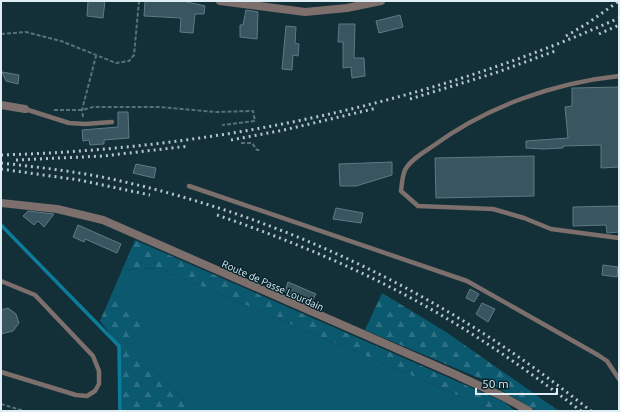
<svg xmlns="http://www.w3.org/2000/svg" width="620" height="412" viewBox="0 0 620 412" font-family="Ubuntu,sans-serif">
  <defs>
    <pattern id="forest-firs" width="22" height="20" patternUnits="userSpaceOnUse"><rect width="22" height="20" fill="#0b596f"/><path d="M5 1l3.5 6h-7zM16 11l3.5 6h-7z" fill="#2e7184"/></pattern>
  </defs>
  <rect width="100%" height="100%" fill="#132f38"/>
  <path fill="#0b596f" d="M159,268L495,411H193L129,342L155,325L112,293L122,270Z"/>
  <g fill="url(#forest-firs)">
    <path d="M135,240L504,402L515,411H495L159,268L122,270Z"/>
    <path d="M112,293L156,325L130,343L193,411H122L119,346L100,321Z"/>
    <path d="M382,293L446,332L559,411H537L486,381L365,330Z"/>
  </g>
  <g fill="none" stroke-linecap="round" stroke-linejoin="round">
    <path stroke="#0d7c9b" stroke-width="3.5" d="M1,225L119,346L120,411"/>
  </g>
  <g fill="#395560" stroke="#5d7a86">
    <path d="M88,1H105L103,18L87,16Z"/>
    <path d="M145,1H183L205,6L204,14H195L193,33L180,32L181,18L144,16Z"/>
    <path d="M246,10L258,12L257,39L240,37V25H243Z"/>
    <path d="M400,15L403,27L379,33L376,21Z"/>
    <path d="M339,24H355L354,58H364L365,76L352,78L351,67L343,68V42H338Z"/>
    <path d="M286,26L296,27L295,43L299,44L298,56L293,55L292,70L282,69Z"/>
    <path d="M2,72L19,75L18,84L6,81Z"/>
    <path d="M619,87V167L601,168V145L563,146V148L543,149L526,148V141L568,138L565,107L572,106V88Z"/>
    <path d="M118,112H128L129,138L104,140V144L90,145L89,140L83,141L82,130L118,127Z"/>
    <path d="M534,156V196L436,198L435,158Z"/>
    <path d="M392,162V175L356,186H340L339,164Z"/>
    <path d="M136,164L156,168L154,178L133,173Z"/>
    <path d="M619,206V232L607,233L606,225L573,226V207Z"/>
    <path d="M336,208L363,213L361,223L333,219Z"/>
    <path d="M28,211L54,214L44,227L38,221L34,225L23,216Z"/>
    <path d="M78,225L121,244L117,253L85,239L84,242L73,237Z"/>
    <path d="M603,265L618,267L617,277L602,275Z"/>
    <path d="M288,282L316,294L311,303L285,292Z"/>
    <path d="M470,289L479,294L474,302L466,298Z"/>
    <path d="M482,303L495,309L488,322L476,314Z"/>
    <path d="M8,308L16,314L19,323L13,331L1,334V310Z"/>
  </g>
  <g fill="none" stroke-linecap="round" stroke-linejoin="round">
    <g stroke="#5a717a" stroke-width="2" stroke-dasharray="4 2" stroke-linecap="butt">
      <path d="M1,34L26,32L61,41L116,63L129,61L134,55L139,1"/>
      <path d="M54,110H82L93,107H159L216,112L253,111L255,121L222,125"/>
      <path d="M83,117L82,110L96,56"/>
      <path d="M241,143H252L257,150H260"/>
      <path d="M1,404L24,411"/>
    </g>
    <g stroke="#7c6f6c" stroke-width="4.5">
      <path d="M619,76C553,83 486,107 433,146C424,152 410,160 405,170C402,177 402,184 401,191L418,206L493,209L524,218L551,229L619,238"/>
      <path d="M25,109L69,123L85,124L112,122"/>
      <path d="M189,186L467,281L598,355L607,361L619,379"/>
      <path d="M1,281L35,295L93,356L99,371V384L95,391L87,396L76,395L1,372"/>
    </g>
    <g stroke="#7c6f6c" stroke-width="8">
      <path d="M220,1L305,12L347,8L381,1"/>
      <path d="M1,105L25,109"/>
      <path d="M1,203L57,209L103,220L452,373L504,397L529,411"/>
    </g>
    <g stroke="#b3c4cc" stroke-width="3" stroke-dasharray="2 4" stroke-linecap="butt">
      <path d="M599,34L619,25"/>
      <path d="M566,36L588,23L619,1"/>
      <path d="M410,99L495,73L558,50"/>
      <path d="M231,140L284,130L377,108"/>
      <path d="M1,155C213,149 425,105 619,18"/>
      <path d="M16,160L103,156L189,146"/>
      <path d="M1,163C37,167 72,171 107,178C248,208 385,267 504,347C534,367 563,389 591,411"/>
      <path d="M1,169L79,180L150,195"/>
      <path d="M217,215C298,243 377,276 451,321C496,348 539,379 581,411"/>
    </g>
  </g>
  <g text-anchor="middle" stroke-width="3" stroke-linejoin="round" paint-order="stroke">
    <g font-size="10" fill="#dfeef5" stroke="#08252e">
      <text transform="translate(273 285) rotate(24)" y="4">Route de Passe Lourdain</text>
    </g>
  </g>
  <rect width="620" height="412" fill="none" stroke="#dfeef5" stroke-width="4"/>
  <path d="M476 388v6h81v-6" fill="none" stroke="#dfeef5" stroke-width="2"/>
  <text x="482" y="388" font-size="12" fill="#dfeef5" stroke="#08252e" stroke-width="3" paint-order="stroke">50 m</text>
</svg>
